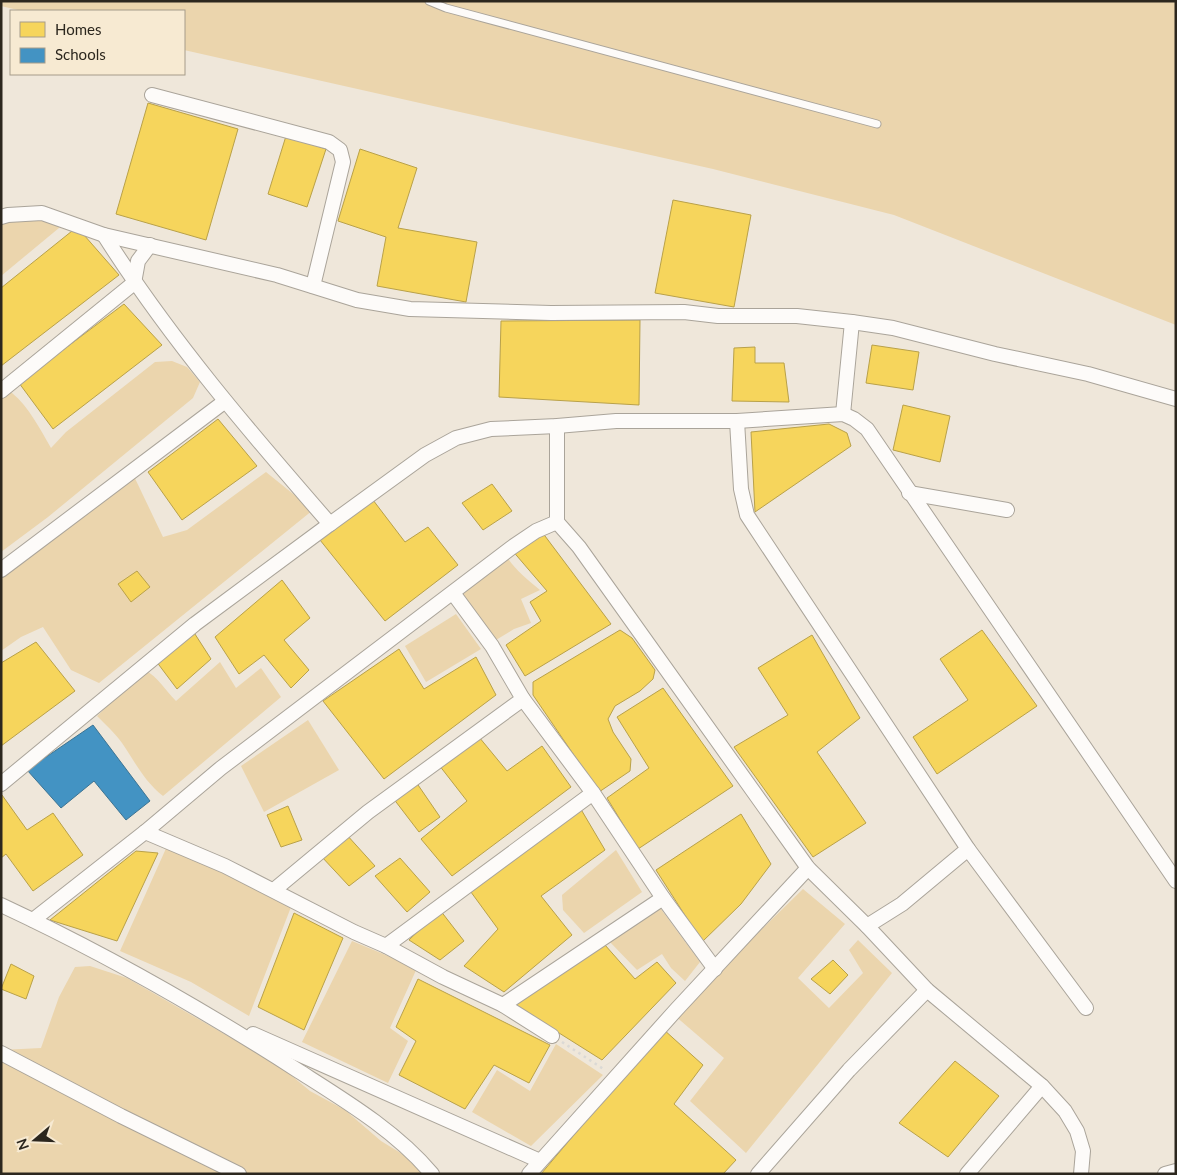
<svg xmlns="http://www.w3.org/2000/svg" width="1177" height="1175" viewBox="0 0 1177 1175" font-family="Lato,sans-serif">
  <rect width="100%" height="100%" fill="#efe7da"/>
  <g fill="#ebd5ad">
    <path d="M1,1H1176V325L894,215L713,169L184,50V11H22L1,6Z"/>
    <path d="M27,217L65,223L1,276V221Z"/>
    <path d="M172,361L187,367L200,382L193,398L48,517L1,552V393H12C29,407 40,429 51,448L66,432L155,362Z"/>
    <path d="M131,470L163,537L187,530L266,472L313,510L99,683L71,670L43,627L21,637L1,651V573Z"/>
    <path d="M501,546C510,566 523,576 540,590L521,599L531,623L514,629L496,640L455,589Z"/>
    <path d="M456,614L481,649L426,682L405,646Z"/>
    <path d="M220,662L236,688L261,668L281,697L163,796C144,781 135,762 122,743C115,733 105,724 97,716L145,670C158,677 165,690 176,701Z"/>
    <path d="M308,720L339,770L264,812L241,766Z"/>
    <path d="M168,844L291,907L249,1016L191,982L120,951Z"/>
    <path d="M616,850L642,892L584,933L563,910L562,895Z"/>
    <path d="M803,889L845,924L798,978L829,1008L863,973L849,950L858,940L892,973L746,1153L690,1101L724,1058L674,1015Z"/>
    <path d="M655,901L700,962L685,981L671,968L662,954L637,970L609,941Z"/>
    <path d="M352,941L417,968L390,1028L408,1041L388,1083L302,1042Z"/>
    <path d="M90,966L127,978L280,1066L310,1091L345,1110L381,1141L435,1174H1V1050L41,1048L59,997L75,967Z"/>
    <path d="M556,1044L603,1075L531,1146L472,1112L497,1070L530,1091Z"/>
  </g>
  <g fill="#f6d55c" stroke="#b9a149">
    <path d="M148,103L238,129L206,240L116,214Z"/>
    <path d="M286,136L326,149L307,207L268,194Z"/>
    <path d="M360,149L417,168L398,228L477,242L466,302L377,286L386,237L338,221Z"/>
    <path d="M673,200L751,215L734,307L655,293Z"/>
    <path d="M77,227L119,275L1,366V288Z"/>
    <path d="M124,304L162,345L53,429L19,383Z"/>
    <path d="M640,320L639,405L499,397L501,321Z"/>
    <path d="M872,345L919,352L913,390L866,383Z"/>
    <path d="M755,347V363H784L789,402L732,401L734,348Z"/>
    <path d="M903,405L950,416L940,462L893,450Z"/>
    <path d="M218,419L257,466L182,520L148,472Z"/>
    <path d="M829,424L847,433L851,446L755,512L751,432Z"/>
    <path d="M492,484L512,511L483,530L462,503Z"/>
    <path d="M373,500L405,542L428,527L458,565L385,621L320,540Z"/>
    <path d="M542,532L611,624L525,676L506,645L541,621L530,602L547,591L511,549Z"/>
    <path d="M137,571L150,587L131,602L118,584Z"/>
    <path d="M282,580L310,618L284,640L309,670L291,688L264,655L239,674L215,637Z"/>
    <path d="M620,630L632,638L655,670L653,679L640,691L615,706L608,719L613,732L631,759L630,771L599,792L533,695V682Z"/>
    <path d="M982,630L1037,706L937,774L913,737L968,700L940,659Z"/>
    <path d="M193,631L211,659L177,689L156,661Z"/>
    <path d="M812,635L860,718L817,752L866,823L813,857L734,747L788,715L758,668Z"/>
    <path d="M36,642L75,691L1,746V663Z"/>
    <path d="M399,649L424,689L476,657L496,695L384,779L323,701Z"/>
    <path d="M663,688L733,786L638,849L607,798L649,768L617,717Z"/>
    <path d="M479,737L507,771L542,746L571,787L452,876L421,839L467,801L439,765Z"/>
    <path d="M416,782L440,817L419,832L393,798Z"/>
    <path d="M2,795L27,830L53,813L83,855L33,891L6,854L1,858Z"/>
    <path d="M288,806L302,840L281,847L267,815Z"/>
    <path d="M579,806L605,850L541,896L572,935L504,992L464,966L498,929L468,888Z"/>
    <path d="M741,814L771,864L741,904L702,942L656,870Z"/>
    <path d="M346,834L375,866L349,886L321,856Z"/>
    <path d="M136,851L158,853L117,941L50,920Z"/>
    <path d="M400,858L430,892L407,912L375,876Z"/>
    <path d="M440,910L464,941L440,960L409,940Z"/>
    <path d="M294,913L343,938L304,1030L258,1007Z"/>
    <path d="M605,945L635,979L657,962L676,983L602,1060L513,1004Z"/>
    <path d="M833,960L848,975L830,994L811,979Z"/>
    <path d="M11,964L34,976L26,999L1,989Z"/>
    <path d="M418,979L550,1045L529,1083L494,1065L465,1109L399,1075L416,1041L396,1027Z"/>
    <path d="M663,1029L703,1065L674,1104L736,1160L723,1174H541Z"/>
    <path d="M955,1061L999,1096L948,1157L899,1123Z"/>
  </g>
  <path fill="#4393c3" stroke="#3c7392" d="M93,725L150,801L126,820L94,781L61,808L27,770Z"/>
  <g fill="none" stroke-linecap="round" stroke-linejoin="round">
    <g stroke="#aaa49a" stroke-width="9">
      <path id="service" d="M429,1L446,8L877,124"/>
    </g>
    <g stroke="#aaa49a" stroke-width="16">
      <g id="minor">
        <path d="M152,95L329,142L340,150L343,162L313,286"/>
        <path d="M1,217L8,215L42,213L104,235L277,275L357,300L410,309L551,313L684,312L718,316H797L852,322L893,328L995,354L1088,374L1176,399"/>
        <path d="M1,391L134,283L138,261L150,245"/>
        <path d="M843,414L852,322"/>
        <path d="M737,421L741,489L747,515L968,849L902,904L867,926"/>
        <path d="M557,426V522L579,547L808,868L867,926L927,990L1042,1086L1065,1111L1077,1131L1083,1151L1081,1174"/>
        <path d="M909,493L1007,510"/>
        <path d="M330,524L425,455L456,438L491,429L557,426L616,421H737L843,414L854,419L867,429L1176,881"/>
        <path d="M1,570L224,402"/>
        <path d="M523,699L593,793"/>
        <path d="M1,784L195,624L330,524C249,431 170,339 104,235"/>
        <path d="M145,832L225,866L354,932L386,946L443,977L503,1005L663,898"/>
        <path d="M968,849L1086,1008"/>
        <path d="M274,890L368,812L523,699L492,646L453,593"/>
        <path d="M1,905C104,953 202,1009 297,1070C344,1100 396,1131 432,1174"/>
        <path d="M33,920L145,832L221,768L511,548L536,531L557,522"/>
        <path d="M386,946L593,793L663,898L715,969"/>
        <path d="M503,1005L552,1036"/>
        <path d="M253,1034L540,1161"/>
        <path d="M1,1053L121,1116L239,1174"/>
        <path d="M529,1174L676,1010L808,868"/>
        <path d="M758,1174L849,1070L927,990"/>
        <path d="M967,1174L1042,1086"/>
        <path d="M1165,1174L1176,1171"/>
      </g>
    </g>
    <path stroke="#dbd9d5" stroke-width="2.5" stroke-dasharray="2.5 4" stroke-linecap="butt" d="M562,1042L605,1070"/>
    <use href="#service" stroke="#fdfbf9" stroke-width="7"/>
    <use href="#minor" stroke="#fdfbf9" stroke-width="14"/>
  </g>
  <rect width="1177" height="1175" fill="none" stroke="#2c271e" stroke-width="5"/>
  <rect x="10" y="10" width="175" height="65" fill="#f7ead2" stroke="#a69c8a"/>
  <rect x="20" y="22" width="25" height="15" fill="#f6d55c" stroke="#a69c8a"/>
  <text x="55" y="35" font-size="15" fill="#2c271e">Homes</text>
  <rect x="20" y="48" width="25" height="15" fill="#4393c3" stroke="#a69c8a"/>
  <text x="55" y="60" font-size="15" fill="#2c271e">Schools</text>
  <g transform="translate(35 1140) rotate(251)" stroke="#f7ead2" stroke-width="4" paint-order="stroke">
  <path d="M0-4L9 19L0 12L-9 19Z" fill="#2c271e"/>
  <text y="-8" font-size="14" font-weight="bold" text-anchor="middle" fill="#2c271e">N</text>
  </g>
</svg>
